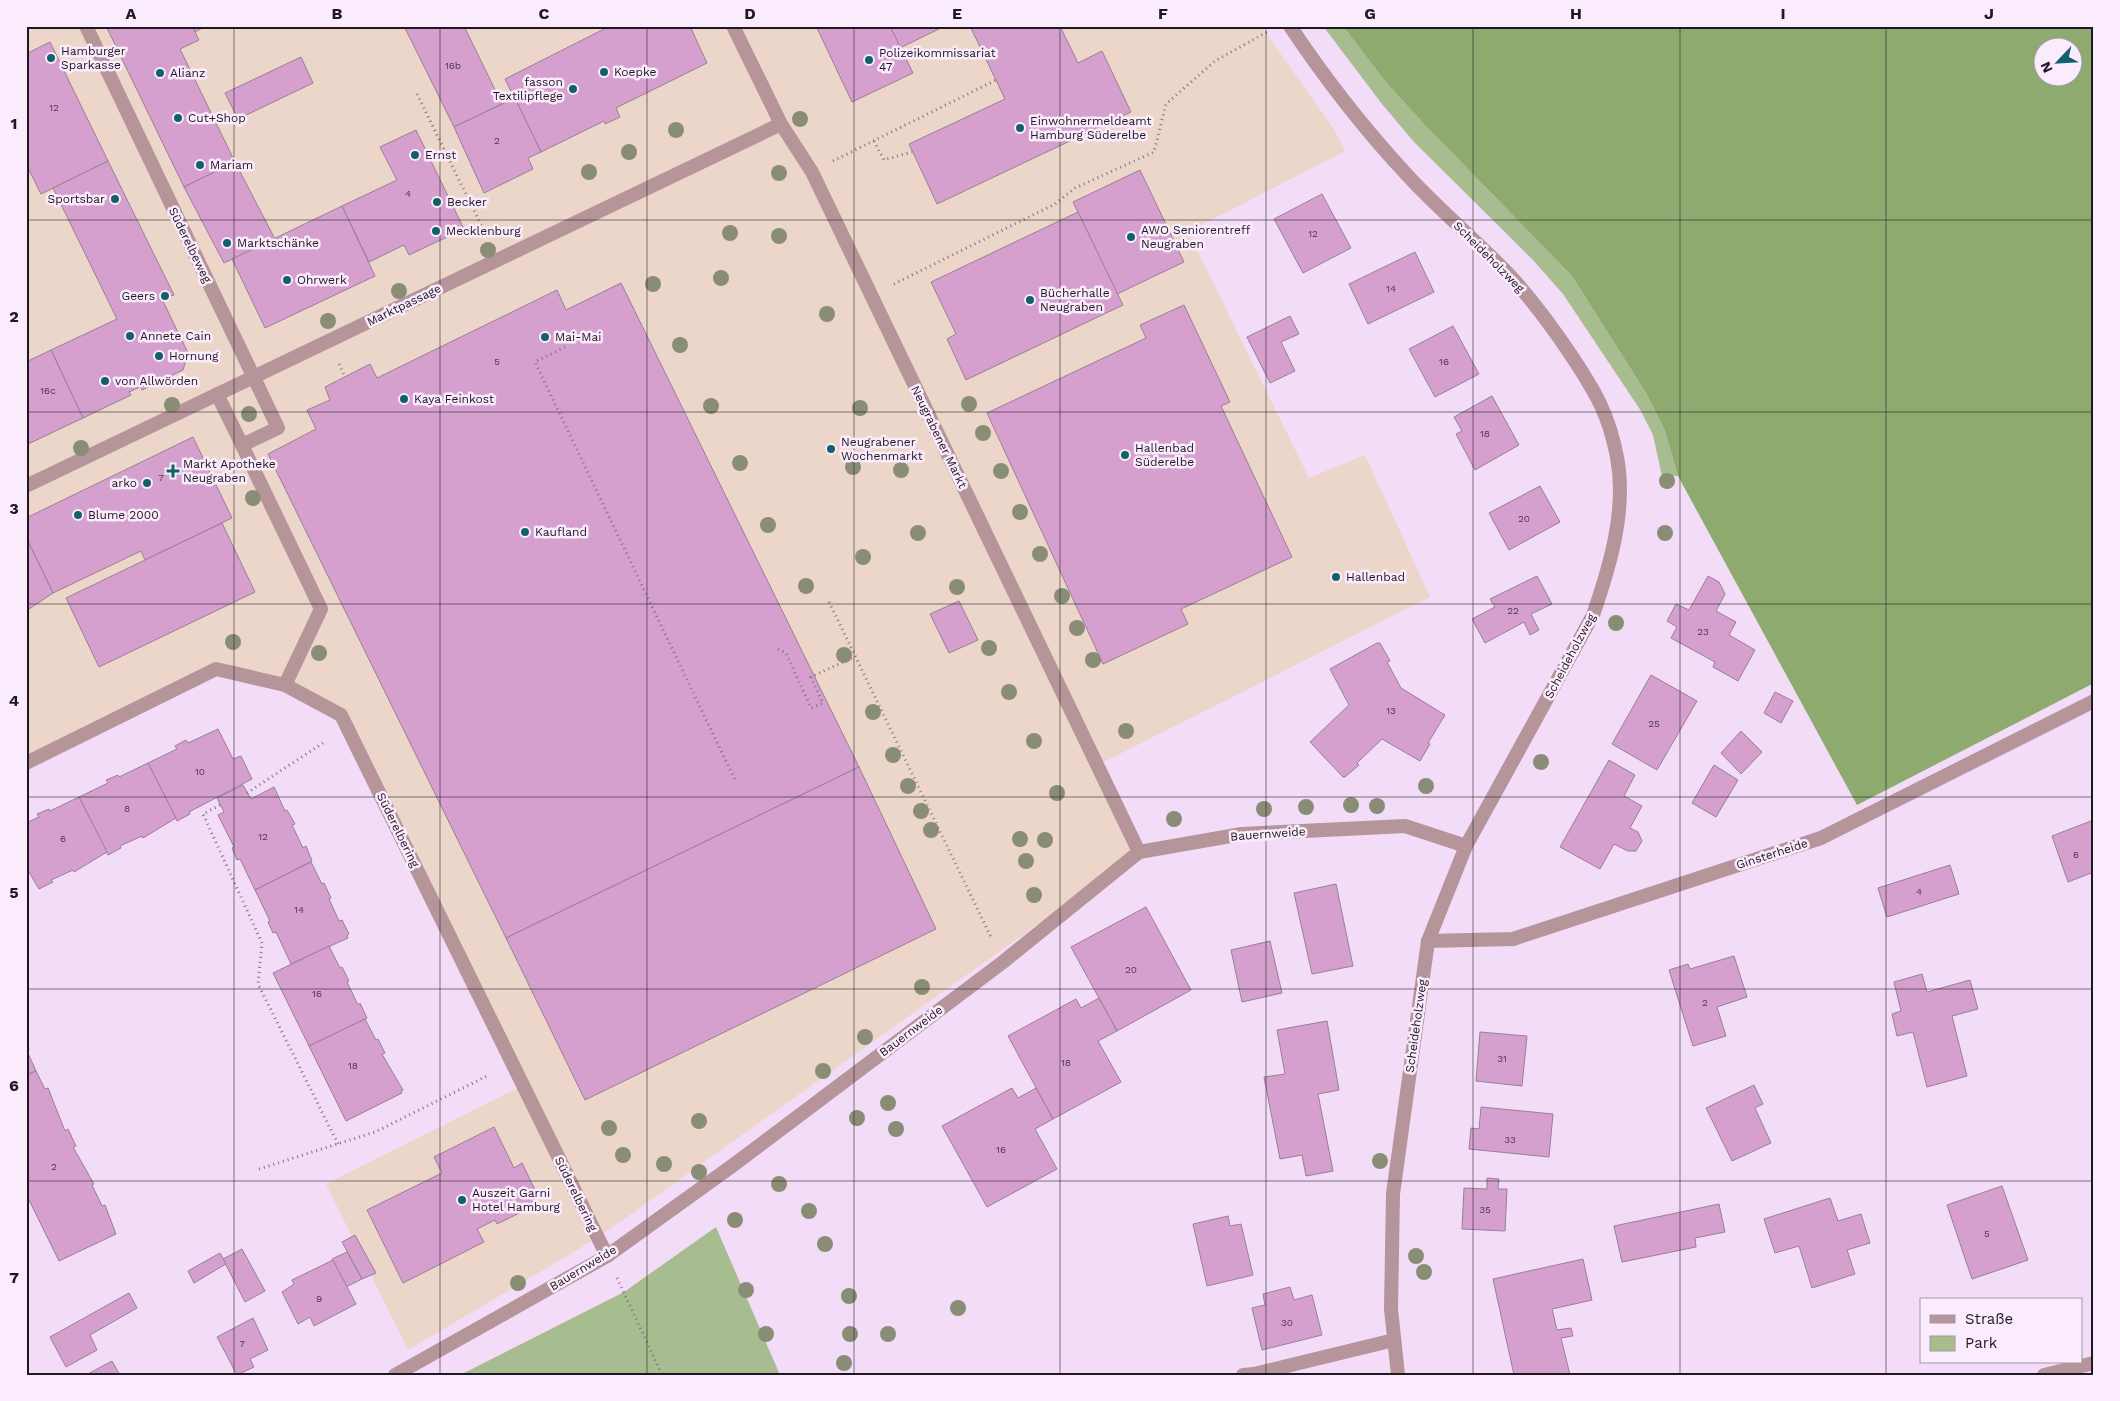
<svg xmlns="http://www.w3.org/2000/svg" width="2120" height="1401" viewBox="0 0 2120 1401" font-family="'Work Sans',sans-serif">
  <rect width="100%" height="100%" fill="#f2dcf7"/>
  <path fill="#ecd6c9" d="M39,26H1261L1334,129L1345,151L1188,232L1309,478L1365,455L1430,597L1098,765L1139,852L599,1237L408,1350L326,1184L526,1084L343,713L217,668L26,762V32Z"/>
  <g fill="#a7bd90">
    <path d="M1323,26H1343L1384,80L1423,123L1572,276L1646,393L1665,431L1678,476H1662L1653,435L1641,411L1563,294L1532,259L1414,142L1382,104Z"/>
    <path d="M716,1227L780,1375H460L624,1292Z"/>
  </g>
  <path fill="#8eaa6f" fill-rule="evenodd" d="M1343,26H2094V683L1857,805L1678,476L1665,431L1646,393L1572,276L1423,123L1384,80ZM2042,48H2072V78H2042Z"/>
  <g fill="#d5a0ce" stroke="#997f95">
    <path d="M106,26H192L199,40L180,49L235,162L184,187Z"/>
    <path d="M192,26H206L195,32Z"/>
    <path d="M404,26H464L502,104L454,127Z"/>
    <path d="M610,26H690L707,63L616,108L620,117L605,124L604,121L541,152L505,79Z"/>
    <path d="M890,26H945L900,48Z"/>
    <path d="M890,26L913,73L852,102L816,26Z"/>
    <path d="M970,26H1060L1078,63L1102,51L1131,112L937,204L909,144L1005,99Z"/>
    <path d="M50,42L108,161L41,194L26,164V54Z"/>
    <path d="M301,57L313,83L238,119L225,93Z"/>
    <path d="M515,98L541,152L528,158L533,169L484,193L454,127Z"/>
    <path d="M416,130L464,229L409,255L404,245L369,262L342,206L397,180L380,147Z"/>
    <path d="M108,161L174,295L162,299L188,353L183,370L142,390L140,387L129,392L131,395L83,418L51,350L117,319L53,188Z"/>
    <path d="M235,162L275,239L224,263L184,187Z"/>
    <path d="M1140,170L1184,262L1117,294L1073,202Z"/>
    <path d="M1322,194L1351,248L1303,273L1274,219Z"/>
    <path d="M342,206L375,276L265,328L232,259Z"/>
    <path d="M1078,212L1123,305L966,380L947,339L956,334L931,282Z"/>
    <path d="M1415,252L1434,292L1368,324L1349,284Z"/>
    <path d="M621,283L859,767L506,938L268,454L316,429L307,410L330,400L325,387L370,364L377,378L557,290L566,310Z"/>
    <path d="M1184,305L1230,402L1221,406L1292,557L1181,609L1188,624L1103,664L987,413L1146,338L1140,325Z"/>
    <path d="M1290,316L1299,334L1281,342L1295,371L1270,383L1247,337Z"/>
    <path d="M1453,326L1479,374L1435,397L1409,349Z"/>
    <path d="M51,350L83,418L26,445V362Z"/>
    <path d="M1492,396L1519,445L1475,470L1456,434L1462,431L1454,417Z"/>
    <path d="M193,437L232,518L145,560L141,551L53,593L26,537V518Z"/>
    <path d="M1540,486L1560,522L1509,550L1489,513Z"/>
    <path d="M222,523L255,592L99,667L66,598Z"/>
    <path d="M26,537L53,593L26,611Z"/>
    <path d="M1537,576L1552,604L1531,614L1539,630L1530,635L1524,622L1485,643L1472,619L1495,607L1490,599Z"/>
    <path d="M1708,576L1719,582L1725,594L1716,611L1736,622L1729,635L1755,650L1738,681L1713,667L1715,662L1671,638L1677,627L1667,621L1676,604L1689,610Z"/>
    <path d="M959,601L978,640L949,653L930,614Z"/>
    <path d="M1377,643H1380L1390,661L1387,662L1401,688L1445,715L1428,743L1430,744L1420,761L1382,739L1357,763L1359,765L1345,777H1343L1310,742L1349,705L1330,669Z"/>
    <path d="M1651,675L1697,701L1657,770L1612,744Z"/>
    <path d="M1775,692L1793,701L1781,723L1764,713Z"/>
    <path d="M218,729L233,759L241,756L252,779L189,812L190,814L177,821L148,763L177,749L175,746L186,740L188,743Z"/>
    <path d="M1741,731L1762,752L1741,774L1721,753Z"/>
    <path d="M1609,760L1635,775L1624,796L1642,806L1630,828L1638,832L1642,841L1636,851H1628L1614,844L1600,869L1560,847Z"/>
    <path d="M148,763L176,818L143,838L142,836L120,846L121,848L108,855L79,797L108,783L106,780L118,775L119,777Z"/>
    <path d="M1714,765L1738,780L1716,817L1692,803Z"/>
    <path d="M859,767L936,929L585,1100L506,938Z"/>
    <path d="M243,785L251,799L274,787L285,811L287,810L295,824L292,825L303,848L306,846L312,861L255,890L240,859L237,860L232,848L234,847L218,815L224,812L217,798Z"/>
    <path d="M79,797L107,852L74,872L73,870L51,880L53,882L39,889L26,867V823L39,817L37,814L49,809L50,811Z"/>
    <path d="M2091,821L2094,828V872L2068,882L2052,836Z"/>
    <path d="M311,862L322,884L324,883L331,898L329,899L339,921L342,920L349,934L347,936L348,938L291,964L276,932L273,933L268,922L270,921L255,890Z"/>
    <path d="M1950,865L1959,894L1887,917L1878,888Z"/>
    <path d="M1336,884L1353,966L1312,974L1294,893Z"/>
    <path d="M1146,907L1191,990L1117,1031L1071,947Z"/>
    <path d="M1270,941L1282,993L1242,1002L1231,950Z"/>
    <path d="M329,946L340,968L342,967L349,981L347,982L358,1005L360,1003L367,1018L309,1046L273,973Z"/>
    <path d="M1734,956L1747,997L1717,1007L1726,1036L1693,1046L1669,970L1688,964L1690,969Z"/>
    <path d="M1922,974L1927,992L1970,980L1978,1009L1952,1016L1967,1076L1927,1087L1913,1032L1897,1036L1892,1014L1901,1011L1894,982Z"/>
    <path d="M1099,998L1117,1031L1098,1041L1121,1082L1053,1119L1008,1036L1076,999L1081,1008Z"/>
    <path d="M365,1019L376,1040L378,1039L385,1053L382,1054L403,1090L401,1091L402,1093L346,1121L309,1046Z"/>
    <path d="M1327,1021L1339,1090L1318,1094L1333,1171L1306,1176L1302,1155L1280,1159L1264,1077L1285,1074L1277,1030Z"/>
    <path d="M1480,1032L1527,1036L1522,1086L1476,1081Z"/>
    <path d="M26,1044L29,1050L27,1051L36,1071L26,1075Z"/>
    <path d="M36,1071L45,1089L48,1088L65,1131L68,1129L76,1146L73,1147L94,1184L92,1185L102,1206L105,1205L116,1234L59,1261L26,1194V1075Z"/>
    <path d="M1754,1085L1763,1104L1755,1108L1771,1143L1732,1161L1706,1108Z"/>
    <path d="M1012,1088L1018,1098L1036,1088L1053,1119L1035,1129L1057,1169L987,1207L942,1126Z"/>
    <path d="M1481,1107L1553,1114L1549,1157L1469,1149L1471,1128L1479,1129Z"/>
    <path d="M494,1127L514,1168L522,1163L537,1194L534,1206L497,1224L495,1220L477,1229L484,1242L403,1283L367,1210L442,1173L434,1157Z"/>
    <path d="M1487,1178L1499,1179L1498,1189H1507L1505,1231L1462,1229L1464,1188L1487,1189Z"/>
    <path d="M2002,1186L2028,1260L1972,1279L1947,1205Z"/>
    <path d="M1830,1198L1838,1221L1861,1214L1870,1243L1847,1250L1855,1274L1812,1288L1799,1246L1775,1253L1764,1219Z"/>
    <path d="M1719,1204L1725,1232L1695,1238L1696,1247L1622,1262L1614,1226Z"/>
    <path d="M1228,1216L1230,1226L1241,1224L1253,1275L1207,1286L1193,1224Z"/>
    <path d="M355,1235L376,1273L362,1279L342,1242Z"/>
    <path d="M242,1249L265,1291L245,1302L223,1259Z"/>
    <path d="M347,1252L362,1279L346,1287L332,1259Z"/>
    <path d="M220,1253L226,1264L194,1283L188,1271Z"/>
    <path d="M1583,1259L1592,1300L1552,1309L1557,1330L1571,1328L1573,1336L1561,1338L1570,1375H1514L1493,1279Z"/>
    <path d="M333,1260L356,1304L314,1326L310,1317L298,1324L282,1292L294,1284L292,1280Z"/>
    <path d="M1290,1287L1294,1300L1312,1295L1322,1335L1262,1350L1252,1308L1265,1305L1263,1294Z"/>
    <path d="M129,1293L137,1308L90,1335L97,1350L66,1367L50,1337Z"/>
    <path d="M253,1318L268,1350L250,1359L254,1367L237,1375L217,1337Z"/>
    <path d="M112,1361L120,1375H86Z"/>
  </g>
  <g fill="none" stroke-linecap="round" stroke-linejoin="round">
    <g stroke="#827385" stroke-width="3" stroke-dasharray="1 4" stroke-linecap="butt">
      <path d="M26,27L29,26"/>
      <path d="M417,94L487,237"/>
      <path d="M874,141L884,160L912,152"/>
      <path d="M833,161L996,80"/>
      <path d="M894,284L1055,204L1075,188L1154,152L1166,104L1215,61L1267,32"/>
      <path d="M565,347L535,362L735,780"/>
      <path d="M339,364L345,377"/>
      <path d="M829,602L992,939"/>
      <path d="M778,649L786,653L811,708L823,703L811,677L854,657"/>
      <path d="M247,793L326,741"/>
      <path d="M220,805L203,814L262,943L258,984L338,1144"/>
      <path d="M259,1169L375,1132L489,1075"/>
      <path d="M617,1278L662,1375"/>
    </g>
    <path stroke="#b5949a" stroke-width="14" d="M1243,1375L1254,1374L1394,1340"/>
    <g stroke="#b5949a" stroke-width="14">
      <path d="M86,26L278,428L242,445L321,609L285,685"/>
      <path d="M217,394L242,445"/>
      <path d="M26,486L781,124"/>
    </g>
    <g stroke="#b5949a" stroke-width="14">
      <path d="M733,26L781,124L812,172L1139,852"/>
      <path d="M1290,26C1326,80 1365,130 1409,177C1442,213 1481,244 1514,280C1536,305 1555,331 1573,358C1596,393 1609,415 1617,457C1627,510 1610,566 1593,615L1466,846L1428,941L1393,1194L1391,1309L1398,1375"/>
      <path d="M26,763L216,669L285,685L341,715L607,1256"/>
      <path d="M1428,941L1513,939L1821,838L2094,701"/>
      <path d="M395,1375L607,1256L732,1166L1003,962L1139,852L1242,834L1405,826L1466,846"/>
      <path d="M2044,1375L2094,1363"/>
    </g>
  </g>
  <g fill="#8a8d76">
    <circle cx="800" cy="119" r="8"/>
    <circle cx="676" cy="130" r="8"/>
    <circle cx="629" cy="152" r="8"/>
    <circle cx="589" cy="172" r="8"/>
    <circle cx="779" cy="173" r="8"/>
    <circle cx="730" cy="233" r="8"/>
    <circle cx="779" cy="236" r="8"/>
    <circle cx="488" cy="250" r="8"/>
    <circle cx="721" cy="278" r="8"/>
    <circle cx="653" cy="284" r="8"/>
    <circle cx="399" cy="291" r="8"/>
    <circle cx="827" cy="314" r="8"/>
    <circle cx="328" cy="321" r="8"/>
    <circle cx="680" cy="345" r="8"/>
    <circle cx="969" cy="404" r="8"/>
    <circle cx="172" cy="405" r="8"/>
    <circle cx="711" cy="406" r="8"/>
    <circle cx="860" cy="408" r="8"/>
    <circle cx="249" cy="414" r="8"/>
    <circle cx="983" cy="433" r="8"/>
    <circle cx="81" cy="448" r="8"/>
    <circle cx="740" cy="463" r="8"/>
    <circle cx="853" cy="467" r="8"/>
    <circle cx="901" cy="470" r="8"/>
    <circle cx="1001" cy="471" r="8"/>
    <circle cx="1667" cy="481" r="8"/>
    <circle cx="253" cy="498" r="8"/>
    <circle cx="1020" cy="512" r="8"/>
    <circle cx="768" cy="525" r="8"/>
    <circle cx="918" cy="533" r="8"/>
    <circle cx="1665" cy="533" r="8"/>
    <circle cx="1040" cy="554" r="8"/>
    <circle cx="863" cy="557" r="8"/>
    <circle cx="806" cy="586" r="8"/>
    <circle cx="957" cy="587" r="8"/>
    <circle cx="1062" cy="596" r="8"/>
    <circle cx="1616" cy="623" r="8"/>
    <circle cx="1077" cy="628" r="8"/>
    <circle cx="233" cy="642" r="8"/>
    <circle cx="989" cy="648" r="8"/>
    <circle cx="319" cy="653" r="8"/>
    <circle cx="844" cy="655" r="8"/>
    <circle cx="1093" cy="660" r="8"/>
    <circle cx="1009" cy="692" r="8"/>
    <circle cx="873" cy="712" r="8"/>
    <circle cx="1126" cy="731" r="8"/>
    <circle cx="1034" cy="741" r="8"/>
    <circle cx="893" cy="755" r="8"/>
    <circle cx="1541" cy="762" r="8"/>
    <circle cx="908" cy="786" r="8"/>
    <circle cx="1426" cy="786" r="8"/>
    <circle cx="1057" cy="793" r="8"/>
    <circle cx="1351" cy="805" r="8"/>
    <circle cx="1377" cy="806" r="8"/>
    <circle cx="1306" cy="807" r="8"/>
    <circle cx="1264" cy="809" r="8"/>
    <circle cx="921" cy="811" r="8"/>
    <circle cx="1174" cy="819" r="8"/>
    <circle cx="931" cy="830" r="8"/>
    <circle cx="1020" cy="839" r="8"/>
    <circle cx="1045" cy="840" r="8"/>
    <circle cx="1026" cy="861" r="8"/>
    <circle cx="1034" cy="895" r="8"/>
    <circle cx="922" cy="987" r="8"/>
    <circle cx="865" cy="1037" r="8"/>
    <circle cx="823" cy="1071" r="8"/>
    <circle cx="888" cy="1103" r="8"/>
    <circle cx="857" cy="1118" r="8"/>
    <circle cx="699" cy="1121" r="8"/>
    <circle cx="609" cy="1128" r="8"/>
    <circle cx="896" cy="1129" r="8"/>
    <circle cx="623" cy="1155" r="8"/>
    <circle cx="1380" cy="1161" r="8"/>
    <circle cx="664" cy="1164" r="8"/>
    <circle cx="699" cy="1172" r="8"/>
    <circle cx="779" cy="1184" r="8"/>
    <circle cx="809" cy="1211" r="8"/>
    <circle cx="735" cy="1220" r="8"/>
    <circle cx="825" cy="1244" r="8"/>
    <circle cx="1416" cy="1256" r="8"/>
    <circle cx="1424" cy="1272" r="8"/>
    <circle cx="518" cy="1283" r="8"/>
    <circle cx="746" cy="1290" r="8"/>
    <circle cx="849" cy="1296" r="8"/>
    <circle cx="958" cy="1308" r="8"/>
    <circle cx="766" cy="1334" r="8"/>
    <circle cx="850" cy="1334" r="8"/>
    <circle cx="888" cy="1334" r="8"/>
    <circle cx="844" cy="1363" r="8"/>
  </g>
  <path fill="none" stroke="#1f1721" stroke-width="1" stroke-opacity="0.55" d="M234,26V1375M440,26V1375M647,26V1375M854,26V1375M1060,26V1375M1266,26V1375M1473,26V1375M1680,26V1375M1886,26V1375M26,220H2094M26,412H2094M26,604H2094M26,797H2094M26,989H2094M26,1181H2094"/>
  <g fill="#12616a" stroke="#faecfd" stroke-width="2">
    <circle cx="51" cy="58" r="5"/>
    <circle cx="869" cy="60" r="5"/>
    <circle cx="604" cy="72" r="5"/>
    <circle cx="160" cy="73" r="5"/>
    <circle cx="573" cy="89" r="5"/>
    <circle cx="178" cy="118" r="5"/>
    <circle cx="1020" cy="128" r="5"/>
    <circle cx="415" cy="155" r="5"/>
    <circle cx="200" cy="165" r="5"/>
    <circle cx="115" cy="199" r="5"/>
    <circle cx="437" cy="202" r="5"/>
    <circle cx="436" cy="231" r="5"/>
    <circle cx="1131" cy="237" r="5"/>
    <circle cx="227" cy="243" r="5"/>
    <circle cx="287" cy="280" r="5"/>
    <circle cx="165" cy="296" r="5"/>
    <circle cx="1030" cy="300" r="5"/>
    <circle cx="130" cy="336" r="5"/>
    <circle cx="545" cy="337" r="5"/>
    <circle cx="159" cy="356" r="5"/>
    <circle cx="105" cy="381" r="5"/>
    <circle cx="404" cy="399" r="5"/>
    <circle cx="831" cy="449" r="5"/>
    <circle cx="1125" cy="455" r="5"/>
    <path d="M170.5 463.5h5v5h5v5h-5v5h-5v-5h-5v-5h5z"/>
    <circle cx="147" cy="483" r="5"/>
    <circle cx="78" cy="515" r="5"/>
    <circle cx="525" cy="532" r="5"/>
    <circle cx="1336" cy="577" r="5"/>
    <circle cx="462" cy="1200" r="5"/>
  </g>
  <g text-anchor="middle" stroke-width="5" stroke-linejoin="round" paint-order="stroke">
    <g font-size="10" fill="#4c394c">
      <text x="453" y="69">16b</text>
      <text x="54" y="111">12</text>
      <text x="497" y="144">2</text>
      <text x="408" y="197">4</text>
      <text x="1313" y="237">12</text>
      <text x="1391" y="292">14</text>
      <text x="497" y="365">5</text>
      <text x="1444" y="365">16</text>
      <text x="48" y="394">16c</text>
      <text x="1485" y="437">18</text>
      <text x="161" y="481">7</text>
      <text x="1524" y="522">20</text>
      <text x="1513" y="614">22</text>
      <text x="1703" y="635">23</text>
      <text x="1391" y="714">13</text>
      <text x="1654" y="727">25</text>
      <text x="200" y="775">10</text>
      <text x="127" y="812">8</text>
      <text x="263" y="840">12</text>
      <text x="63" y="842">6</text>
      <text x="2076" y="858">6</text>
      <text x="1919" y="895">4</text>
      <text x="299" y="913">14</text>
      <text x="1131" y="973">20</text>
      <text x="317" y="997">16</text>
      <text x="1705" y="1006">2</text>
      <text x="1502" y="1062">31</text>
      <text x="1066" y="1066">18</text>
      <text x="353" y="1069">18</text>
      <text x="1510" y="1143">33</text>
      <text x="1001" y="1153">16</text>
      <text x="54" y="1170">2</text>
      <text x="1485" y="1213">35</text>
      <text x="1987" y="1237">5</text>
      <text x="319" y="1302">9</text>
      <text x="1287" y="1326">30</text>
      <text x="242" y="1347">7</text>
    </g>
    <g font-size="12" fill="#1f1721" stroke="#faecfd" text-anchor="start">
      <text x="61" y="55">Hamburger<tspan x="61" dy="14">Sparkasse</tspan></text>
      <text x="879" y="57">Polizeikommissariat<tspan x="879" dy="14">47</tspan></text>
      <text x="614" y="76">Koepke</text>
      <text x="170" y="77">Alianz</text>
      <text x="563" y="86" text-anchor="end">fasson<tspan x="563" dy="14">Textilipflege</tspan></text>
      <text x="188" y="122">Cut+Shop</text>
      <text x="1030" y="125">Einwohnermeldeamt<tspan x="1030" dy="14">Hamburg Süderelbe</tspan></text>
      <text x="425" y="159">Ernst</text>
      <text x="210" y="169">Mariam</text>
      <text x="105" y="203" text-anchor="end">Sportsbar</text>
      <text x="447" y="206">Becker</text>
      <text x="1141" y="234">AWO Seniorentreff<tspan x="1141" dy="14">Neugraben</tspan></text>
      <text x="446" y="235">Mecklenburg</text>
      <text x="237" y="247">Marktschänke</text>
      <text x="297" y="284">Ohrwerk</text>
      <text x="1040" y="297">Bücherhalle<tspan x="1040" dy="14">Neugraben</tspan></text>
      <text x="155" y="300" text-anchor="end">Geers</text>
      <text x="140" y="340">Annete Cain</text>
      <text x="555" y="341">Mai-Mai</text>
      <text x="169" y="360">Hornung</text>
      <text x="115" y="385">von Allwörden</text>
      <text x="414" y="403">Kaya Feinkost</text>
      <text x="841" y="446">Neugrabener<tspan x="841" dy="14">Wochenmarkt</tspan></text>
      <text x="1135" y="452">Hallenbad<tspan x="1135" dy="14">Süderelbe</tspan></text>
      <text x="183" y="468">Markt Apotheke<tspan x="183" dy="14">Neugraben</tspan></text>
      <text x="137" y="487" text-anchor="end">arko</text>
      <text x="88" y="519">Blume 2000</text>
      <text x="535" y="536">Kaufland</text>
      <text x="1346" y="581">Hallenbad</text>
      <text x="472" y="1197">Auszeit Garni<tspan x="472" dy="14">Hotel Hamburg</tspan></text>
    </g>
    <g font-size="12" fill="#1f1721" stroke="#faecfd">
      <text transform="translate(190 245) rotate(64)" y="4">Süderelbeweg</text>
      <text transform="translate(1489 257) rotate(45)" y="4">Scheideholzweg</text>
      <text transform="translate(404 305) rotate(-26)" y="4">Marktpassage</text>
      <text transform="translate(939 437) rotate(64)" y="4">Neugrabener Markt</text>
      <text transform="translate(1570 656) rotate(-62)" y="4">Scheideholzweg</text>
      <text transform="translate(398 830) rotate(64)" y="4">Süderelbering</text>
      <text transform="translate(1268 834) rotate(-4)" y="4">Bauernweide</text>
      <text transform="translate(1772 854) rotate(-18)" y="4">Ginsterheide</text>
      <text transform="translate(1416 1026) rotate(-82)" y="4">Scheideholzweg</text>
      <text transform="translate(911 1031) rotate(-37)" y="4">Bauernweide</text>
      <text transform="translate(576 1194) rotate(64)" y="4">Süderelbering</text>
      <text transform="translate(583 1268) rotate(-31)" y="4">Bauernweide</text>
    </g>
  </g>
  <rect width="2120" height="1401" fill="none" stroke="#faecfd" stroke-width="55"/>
  <rect x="1920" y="1298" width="162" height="65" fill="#faecfd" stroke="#a297a5"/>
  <rect x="1930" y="1315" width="25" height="8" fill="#b5949a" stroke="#a297a5"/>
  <text x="1965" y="1324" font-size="15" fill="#1f1721">Straße</text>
  <rect x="1930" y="1336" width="25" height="15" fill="#a7bd90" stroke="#a297a5"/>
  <text x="1965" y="1348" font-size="15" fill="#1f1721">Park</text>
  <g transform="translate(2058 62) rotate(245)"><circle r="24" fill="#faecfd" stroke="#a297a5"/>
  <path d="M0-4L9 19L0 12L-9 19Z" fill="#12616a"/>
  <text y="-8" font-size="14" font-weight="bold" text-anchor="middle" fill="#1f1721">N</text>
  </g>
  <rect x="28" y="28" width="2064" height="1346" fill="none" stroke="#1f1721" stroke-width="2"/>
  <g font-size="16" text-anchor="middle" font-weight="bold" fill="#1f1721">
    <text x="131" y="19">A</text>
    <text x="337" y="19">B</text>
    <text x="544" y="19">C</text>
    <text x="750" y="19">D</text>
    <text x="957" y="19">E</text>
    <text x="1163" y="19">F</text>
    <text x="1370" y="19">G</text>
    <text x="1576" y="19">H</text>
    <text x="1783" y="19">I</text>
    <text x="1989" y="19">J</text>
    <text x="14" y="129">1</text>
    <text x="14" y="322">2</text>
    <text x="14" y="514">3</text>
    <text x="14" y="706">4</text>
    <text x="14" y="898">5</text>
    <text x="14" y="1091">6</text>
    <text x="14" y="1283">7</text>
  </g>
</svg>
